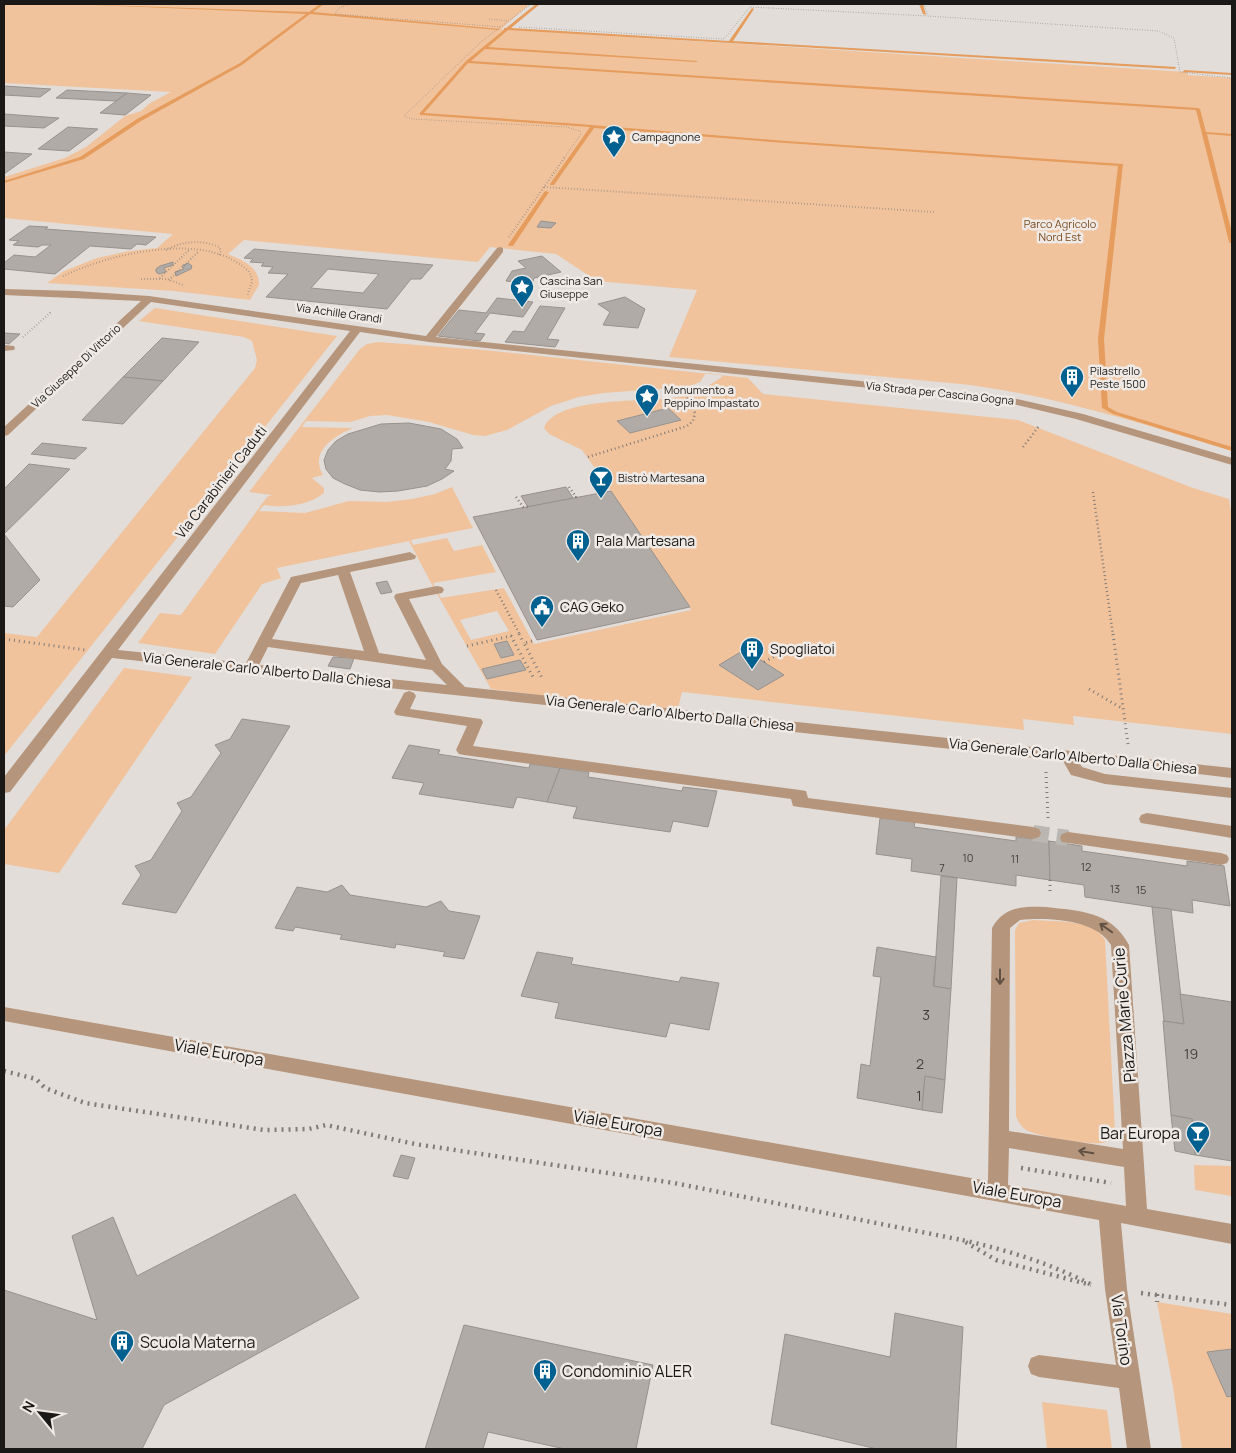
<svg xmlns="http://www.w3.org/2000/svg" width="1236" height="1453" viewBox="0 0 1236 1453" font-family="Manrope,sans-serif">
  <rect width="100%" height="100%" fill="#e2ddd9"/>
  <g fill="#f0c39d" fill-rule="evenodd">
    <path d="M4,4H530L501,29L1187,72L1188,75L1232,78V451C1142,424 1054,395 961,384L669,357L697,290L597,281L556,254L490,247L478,262L244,240L228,254C242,260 260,267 259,285L250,300L174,291L47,283L64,271L97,258L129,251L157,248L173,234L4,218V177L65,158L86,147L125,116L141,111L150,103L171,92L4,83Z"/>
    <path d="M155,308L337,336L4,756V633L37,637L255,368L257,360L252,341L244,337L139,321Z"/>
    <path d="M378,342L484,350L748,378L763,394L1018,420L1193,488L1229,499L1232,517V734L1073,716L1074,725L1023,719L1024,730L682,692L677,712L491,689L431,583L409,541L277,568L281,578L262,584L215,654L138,643L160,613L181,615L267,497L272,495L249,492L360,349L367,344ZM706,373L724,375C710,386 696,393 679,397C650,403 556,395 544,428L549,434L582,450L611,491L573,498L566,487L521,496L527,507L473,517L537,640L689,607L691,610L534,644L504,588L441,598L433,583L496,572L482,545L454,551L447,538L413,545L411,540L473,528L452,487L435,494L412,499L387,502L349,501L305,513L259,511L264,505C283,508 308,506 324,493V488L312,478L323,475C309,452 334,436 353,428L302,427L306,421L351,422L370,416L387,415L429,422L473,435L485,436L507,430L551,406L579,397L603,393L687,387L700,382ZM668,408L681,420L630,433L617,421ZM497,611L509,631L471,640L460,620ZM520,660L525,670L488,679L483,669Z"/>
    <path d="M124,668L192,677L59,873L4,864V830Z"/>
    <path d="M1033,920C1054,922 1093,918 1105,940L1115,1131C1114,1136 1111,1140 1106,1142C1097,1147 1038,1136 1028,1131C1022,1128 1018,1122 1016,1116L1015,930L1019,923Z"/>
    <path d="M1194,1165L1232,1166V1196L1195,1190Z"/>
    <path d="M1157,1302L1232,1314V1449H1182L1173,1387Z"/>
    <path d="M1042,1402L1107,1410L1112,1449H1047Z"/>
  </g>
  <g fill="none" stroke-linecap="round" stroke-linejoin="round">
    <g fill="#e59c5c" fill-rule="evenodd">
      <path d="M71,4L309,12L320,4H324L313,12L500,29L498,30L310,14L242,65L141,121L84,159L4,183V181L80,157L137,119L240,63L306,14Z"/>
      <path d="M536,4H540L511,28L729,41L752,8L754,9L733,41L1176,67L1175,69L508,30L488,47L698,61L696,62L485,49L471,61L1198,108L1200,109L1206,132L1232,134V136L1207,134L1232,233V244L1229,242L1196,110L468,63L424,113L579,124L786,141L1123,164L1104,339L1108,407L1117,412L1232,447V451L1113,414L1102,408L1098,339L1118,166L786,143L594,128L554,185H550V184L590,127L421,115L419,114L466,61L504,30V28H506Z"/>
      <path d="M919,4H923L926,15L923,14Z"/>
      <path d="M1184,70L1232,73V75L1183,72Z"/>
      <path d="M545,191L549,192L513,246H509L508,245Z"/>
    </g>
  </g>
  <g fill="#b0aba7" stroke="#97928e" fill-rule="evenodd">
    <path d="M4,86L51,89L40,97L4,95Z"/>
    <path d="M67,90L127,93L116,101L56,98Z"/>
    <path d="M127,93L151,95L125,115L100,113Z"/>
    <path d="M4,114L59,118L44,128L4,126Z"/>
    <path d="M68,127L98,129L69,151L38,149Z"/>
    <path d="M4,152L32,154L4,174Z"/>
    <path d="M541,221L556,223L551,228L537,227Z"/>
    <path d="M29,226L48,227L45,229L156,237L146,245L137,244L131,249L90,246L55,274L4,269V263L14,255L35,257L51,245H42L38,247L13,245L19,241L9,240Z"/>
    <path d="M254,249L433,265L421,279H411L387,309L266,297L288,274L268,273L273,267L261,266L264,263L250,262L253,259L244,258ZM328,269L379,274L363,293L311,288Z"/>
    <path d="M542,256L561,272L534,278L532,284L506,281L512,271L526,268L518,261Z"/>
    <path d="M173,262V265L164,268L166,272L159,274L156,272V269L160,266Z"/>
    <path d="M188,263L192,266L191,269L176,276L175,272L184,269L182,266Z"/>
    <path d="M625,297L645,309L638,328L603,325L610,312L598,304Z"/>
    <path d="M497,298L533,302L523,317L490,313L475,333L485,334L480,341L438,336L459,310L486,313Z"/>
    <path d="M540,306L565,308L547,339L559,340L555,347L505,342L513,331L524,332Z"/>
    <path d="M4,333L20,334L9,344L4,343Z"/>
    <path d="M162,338L199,342L163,381L123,377Z"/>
    <path d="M123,377L163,381L123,424L82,420Z"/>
    <path d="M668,408L681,420L630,433L617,421Z"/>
    <path d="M409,423L441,429L457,439L463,448L452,449L451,461L445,469L454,471L442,479L427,486L398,491L379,492L360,490L345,484L333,478L326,469L324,460L328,450L336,441L348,434L381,424Z"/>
    <path d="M42,443L87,448L75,459L31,454Z"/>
    <path d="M29,464L70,469L4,534L40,580L13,607L4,606V489Z"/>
    <path d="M566,487L573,498L528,507L521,496Z"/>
    <path d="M611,491L690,607L537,640L473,517Z"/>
    <path d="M387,581L392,592L381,594L376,583Z"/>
    <path d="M507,641L514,655L501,658L494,644Z"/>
    <path d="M744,650L764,662L784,675L758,690L719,665Z"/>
    <path d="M333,657L354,658L350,669L328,666Z"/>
    <path d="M520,660L526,670L487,679L482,669Z"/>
    <path d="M242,719L290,726L176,913L122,904L141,875L135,866L151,860L182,811L177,803L191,797L221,753L215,745L230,739Z"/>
    <path d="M409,745L440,750L438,754L529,768L530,764L560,768L547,802L517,797L513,808L419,794L424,783L392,778Z"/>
    <path d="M560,768L589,772L588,777L682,791L683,787L717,791L708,827L673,821L670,832L573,818L577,807L547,802Z"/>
    <path d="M880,818L915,822L914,827L1016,841V837L1049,841L1050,880L1016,875V886L911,871L912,859L876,854Z"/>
    <path d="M1049,841L1082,846V851L1187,866V861L1224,866L1230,906L1192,900L1193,913L1085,897L1084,885L1050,880Z"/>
    <path d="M941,876L957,878L951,989L934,986Z"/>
    <path d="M342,885L350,895L426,907L441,901L449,911L480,916L464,959L443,956L445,952L396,944L395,948L340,939L342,935L295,927L293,931L275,928L297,887L327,892Z"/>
    <path d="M1152,907L1171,909L1184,1024L1164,1021Z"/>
    <path d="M877,947L936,957L933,986L951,989L945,1080L925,1076L922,1110L857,1098L861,1064L870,1066L881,977L873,976Z"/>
    <path d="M537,952L573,958L571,964L679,982L681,977L719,983L709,1030L670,1023L666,1037L555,1018L559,1003L521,996Z"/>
    <path d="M1180,994L1232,1002V1161L1195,1155L1192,1119L1171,1115L1163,1021L1184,1024Z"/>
    <path d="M925,1076L945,1080L942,1113L922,1110Z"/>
    <path d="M1171,1115L1192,1119L1195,1155L1175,1151Z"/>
    <path d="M401,1155L415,1158L408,1179L393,1176Z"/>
    <path d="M295,1194L359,1298L164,1405L142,1449H4V1290L97,1320L72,1236L113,1217L137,1276Z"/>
    <path d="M895,1313L963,1327L956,1449H877L771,1424L785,1334L890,1357Z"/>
    <path d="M464,1325L653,1365L636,1449H565L488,1432L483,1449H425Z"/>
    <path d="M1232,1349V1396L1227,1397L1207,1352Z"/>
  </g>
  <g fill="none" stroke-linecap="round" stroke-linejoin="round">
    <path stroke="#bab6b2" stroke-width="16" stroke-dasharray="16 8" stroke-linecap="butt" d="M1033,833L1068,838"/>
    <g stroke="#7f7b78" stroke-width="1" stroke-dasharray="0.5 2" stroke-linecap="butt">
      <path d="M351,4L339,8L335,14L501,27"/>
      <path d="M531,4L482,41L404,116L412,119L566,127L580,131L581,134L564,158"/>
      <path d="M924,4L928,16L1158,31L1174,38L1180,72L1232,78"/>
      <path d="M489,19L508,21"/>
      <path d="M519,27L724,39L750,7L928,16"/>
    </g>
    <g stroke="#7f7b78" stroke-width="2" stroke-dasharray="0.5 2.5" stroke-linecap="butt">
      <path d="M544,187L934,212"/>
      <path d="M509,237L565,157"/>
      <path d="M166,250C183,241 201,239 219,247L221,251L219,255"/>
      <path d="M63,276C107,255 192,234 236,262C245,267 251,271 252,282L247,296"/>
      <path d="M160,278L189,250"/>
      <path d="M141,279H167L183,285"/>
      <path d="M169,280L198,252"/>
      <path d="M23,337L50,313V310"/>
    </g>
    <g stroke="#7f7b78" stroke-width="2.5" stroke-dasharray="1 3" stroke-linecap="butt">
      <path d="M1023,447L1039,426"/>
      <path d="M588,457L687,426L693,421L695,413L685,395"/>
      <path d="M569,487L576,497L573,498"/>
      <path d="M1093,492L1113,635"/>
      <path d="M516,497L523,507H528"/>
      <path d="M496,590L520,635"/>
    </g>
    <g stroke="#7f7b78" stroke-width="3" stroke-dasharray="1 4" stroke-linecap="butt">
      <path d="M519,634L524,643"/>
      <path d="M1113,634L1128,744"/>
      <path d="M4,639L85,650"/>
      <path d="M532,641L524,643L543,680"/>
      <path d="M467,646L511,636L534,679"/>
      <path d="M764,662L784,651"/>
      <path d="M1089,689L1123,709"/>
      <path d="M1046,772L1048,818"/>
      <path d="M1050,880V892"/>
    </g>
    <g stroke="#7f7b78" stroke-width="4.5" stroke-dasharray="2 5" stroke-linecap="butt">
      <path d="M4,1071L36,1079L45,1088L85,1103L264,1130L309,1129L326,1125L415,1144L674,1183L962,1240"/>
      <path d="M1021,1168L1111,1183"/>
      <path d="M1090,1284C1049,1263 1007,1250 962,1240L996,1260L1091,1285"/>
      <path d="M1141,1293L1232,1305"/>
      <path d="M1157,1294V1302"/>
    </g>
    <g fill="#b5957b" fill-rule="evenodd">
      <path d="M500,247L503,248V252L436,337L1004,396L1083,414L1232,458V465L1076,419L1004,402L429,342L360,332L118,650L246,663L291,577L410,552L416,556L415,559L350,572L379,653L426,660L394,597L396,594L437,586L442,587L444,590L442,593L409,599L442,664L465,687L1232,768V778L1131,766L1079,762L1082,767L1105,774L1232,788V798L1105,784L1071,775L1063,761L112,658L10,792L4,793V777L350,331L151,302L8,435L4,436V427L141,301L4,295V289L76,291L149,296L426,336L497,248ZM338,575L364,651L272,639L301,583ZM268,647L432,670L447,685L259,665Z"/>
      <path d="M4,345L14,346L15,348L14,350L4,351Z"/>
      <path d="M409,691L414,693L416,696L410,709L481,719L483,722L473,746L800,790L806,791L808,798L1033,827L1039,829L1041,833L1039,837L1033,839L799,807L793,806L791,799L464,755L459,754L456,750L467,726L396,715L394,712L404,693Z"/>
      <path d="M1147,813L1232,826V838L1141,823L1139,819L1141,815Z"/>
      <path d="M1068,832L1221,853L1227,855L1229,859L1227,863L1221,865L1062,842L1060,838L1062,834Z"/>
      <path d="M1046,907C1080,911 1111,911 1129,945L1147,1209L1232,1224V1244L1121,1223L1127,1289L1151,1449H1127L1119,1388L1039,1377L1031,1374L1028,1366L1031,1358L1039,1355L1116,1365L1105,1289L1099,1220L4,1021V1007L988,1181L992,928C1004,906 1024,906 1046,907ZM1020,920C1047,917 1096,919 1111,945L1123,1149L1009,1131L1010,928ZM1009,1148L1124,1167L1126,1206L1008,1185Z"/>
    </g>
  </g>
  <defs><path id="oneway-shaft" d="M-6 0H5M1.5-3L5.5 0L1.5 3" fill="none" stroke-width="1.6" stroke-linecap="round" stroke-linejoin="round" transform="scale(1.25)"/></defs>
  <g stroke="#605144">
    <use href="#oneway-shaft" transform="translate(1106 928) rotate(-145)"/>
    <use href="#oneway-shaft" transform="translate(1000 977) rotate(90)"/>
    <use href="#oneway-shaft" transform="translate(1086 1152) rotate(-171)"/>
  </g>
  <defs>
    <g id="sight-pin" transform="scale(1.25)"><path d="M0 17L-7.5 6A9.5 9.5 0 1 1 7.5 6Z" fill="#006090" stroke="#efeae6"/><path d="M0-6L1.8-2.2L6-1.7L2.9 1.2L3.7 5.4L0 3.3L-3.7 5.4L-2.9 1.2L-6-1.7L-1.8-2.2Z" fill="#fff"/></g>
    <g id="building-pin" transform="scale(1.25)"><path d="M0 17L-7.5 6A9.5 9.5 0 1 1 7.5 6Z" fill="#006090" stroke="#efeae6"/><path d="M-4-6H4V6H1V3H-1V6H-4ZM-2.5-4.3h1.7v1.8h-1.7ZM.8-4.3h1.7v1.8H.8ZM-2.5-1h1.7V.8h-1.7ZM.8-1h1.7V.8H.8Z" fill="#fff"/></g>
    <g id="bar-pin" transform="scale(1.25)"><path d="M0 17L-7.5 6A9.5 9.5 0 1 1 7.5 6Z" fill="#006090" stroke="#efeae6"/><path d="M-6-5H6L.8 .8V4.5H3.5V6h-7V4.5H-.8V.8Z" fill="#fff"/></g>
    <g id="civic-pin" transform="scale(1.25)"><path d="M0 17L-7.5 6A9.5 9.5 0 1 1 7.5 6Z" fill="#006090" stroke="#efeae6"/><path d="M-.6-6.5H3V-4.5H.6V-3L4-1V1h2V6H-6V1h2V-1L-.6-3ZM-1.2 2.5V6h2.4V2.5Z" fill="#fff"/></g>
  </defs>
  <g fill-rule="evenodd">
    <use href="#sight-pin" x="614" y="137"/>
    <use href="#sight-pin" x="522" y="287"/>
    <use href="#building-pin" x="1072" y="377"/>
    <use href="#sight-pin" x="647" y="396"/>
    <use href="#bar-pin" x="601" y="478"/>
    <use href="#building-pin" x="578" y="541"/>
    <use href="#civic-pin" x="542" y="607"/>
    <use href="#building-pin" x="752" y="649"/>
    <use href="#bar-pin" x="1198" y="1133"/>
    <use href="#building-pin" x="122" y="1342"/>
    <use href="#building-pin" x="545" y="1371"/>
  </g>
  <g text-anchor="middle" stroke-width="5" stroke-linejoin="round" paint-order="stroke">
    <g font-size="11" fill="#1b1917" stroke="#efeae6" text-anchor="start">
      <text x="632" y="141">Campagnone</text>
      <text x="540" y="285">Cascina San<tspan x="540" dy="13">Giuseppe</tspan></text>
      <text x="1090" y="375">Pilastrello<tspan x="1090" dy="13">Peste 1500</tspan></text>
      <text x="664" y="394">Monumento a<tspan x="664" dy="13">Peppino Impastato</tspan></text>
      <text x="618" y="482">Bistrò Martesana</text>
    </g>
    <g font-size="11" fill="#7a491b" stroke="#efeae6">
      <text x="1060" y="228">Parco Agricolo<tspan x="1060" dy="13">Nord Est</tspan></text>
    </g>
    <g font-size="11" fill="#1b1917" stroke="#efeae6">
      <text transform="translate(339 313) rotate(8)" y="4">Via Achille Grandi</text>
      <text transform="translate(76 366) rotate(-43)" y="4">Via Giuseppe Di Vittorio</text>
      <text transform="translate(940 393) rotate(6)" y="4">Via Strada per Cascina Gogna</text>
    </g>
    <g font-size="11" fill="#403e3b">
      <text x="968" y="862">10</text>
      <text x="1015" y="863">11</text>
      <text x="1086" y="871">12</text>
      <text x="942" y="872">7</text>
      <text x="1115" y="893">13</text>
      <text x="1141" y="894">15</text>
    </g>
    <g font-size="14" fill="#1b1917" stroke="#efeae6">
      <text transform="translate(221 482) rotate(-52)" y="5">Via Carabinieri Caduti</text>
      <text transform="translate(267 670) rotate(6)" y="5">Via Generale Carlo Alberto Dalla Chiesa</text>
      <text transform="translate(670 713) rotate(6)" y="5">Via Generale Carlo Alberto Dalla Chiesa</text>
      <text transform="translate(1073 756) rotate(6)" y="5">Via Generale Carlo Alberto Dalla Chiesa</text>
    </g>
    <g font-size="14" fill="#1b1917" stroke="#efeae6" text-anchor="start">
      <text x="596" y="546">Pala Martesana</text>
      <text x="560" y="612">CAG Geko</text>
      <text x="770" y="654">Spogliatoi</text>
    </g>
    <g font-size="14" fill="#403e3b">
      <text x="926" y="1020">3</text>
      <text x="1191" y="1059">19</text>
      <text x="920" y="1069">2</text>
      <text x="919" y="1101">1</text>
    </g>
    <g font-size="16" fill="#1b1917" stroke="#efeae6">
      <text transform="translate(1124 1015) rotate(-95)" y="6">Piazza Marie Curie</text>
      <text transform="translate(219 1052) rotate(10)" y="6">Viale Europa</text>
      <text transform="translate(618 1123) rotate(10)" y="6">Viale Europa</text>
      <text transform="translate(1017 1194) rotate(10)" y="6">Viale Europa</text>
      <text transform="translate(1122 1330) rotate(82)" y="6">Via Torino</text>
    </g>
    <g font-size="16" fill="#1b1917" stroke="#efeae6" text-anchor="start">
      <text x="1180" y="1139" text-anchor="end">Bar Europa</text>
      <text x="140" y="1348">Scuola Materna</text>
      <text x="562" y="1377">Condominio ALER</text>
    </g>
  </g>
  <rect width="1236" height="1453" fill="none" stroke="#1b1917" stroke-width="10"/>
  <g transform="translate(40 1413) rotate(299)" stroke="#efeae6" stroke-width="4" paint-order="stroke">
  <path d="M0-4L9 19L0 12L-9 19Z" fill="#1b1917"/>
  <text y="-8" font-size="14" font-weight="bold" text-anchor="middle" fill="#1b1917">N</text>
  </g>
</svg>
